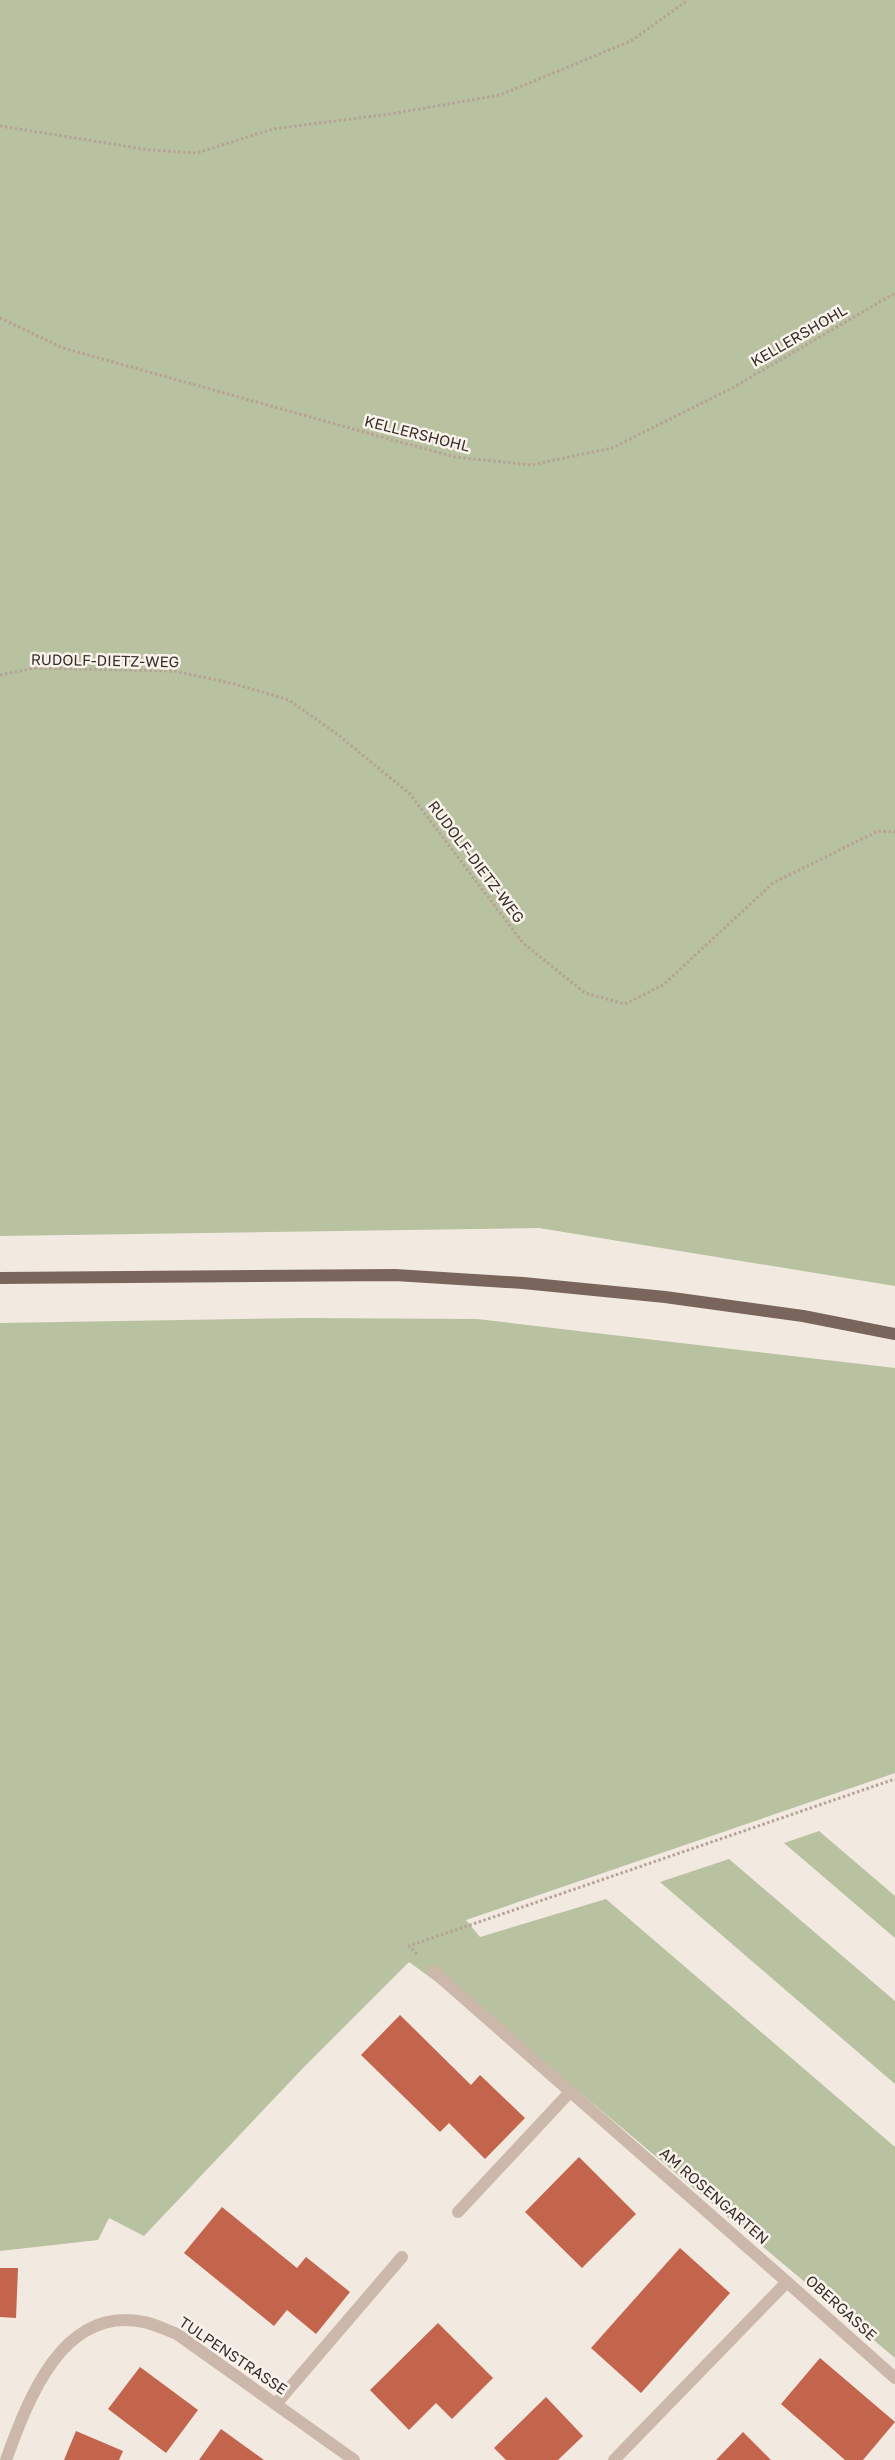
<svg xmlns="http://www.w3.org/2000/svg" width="895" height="2460" viewBox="0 0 895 2460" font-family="'Golos Text',sans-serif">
  <rect width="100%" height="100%" fill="#f2e9e0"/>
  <g fill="#b8c2a0">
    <path d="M0,0H895V1286L539,1228L0,1236Z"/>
    <path d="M305,1318L477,1319L895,1368V1773L466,1920L480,1937L606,1899L895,2147V2358L526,2047L409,1962L304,2067L144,2236L109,2218L98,2240L0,2251V1323Z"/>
    <path d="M819,1831L895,1896V1938L784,1843Z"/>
    <path d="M729,1859L895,2001V2084L660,1882Z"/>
  </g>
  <g fill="#c3644d">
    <path d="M400,2015L471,2085L480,2075L525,2118L485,2159L449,2123L440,2132L361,2055Z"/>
    <path d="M579,2157L636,2214L582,2268L525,2212Z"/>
    <path d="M222,2207L297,2268L306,2257L350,2292L316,2334L287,2310L274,2326L184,2253Z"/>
    <path d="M680,2248L730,2293L641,2393L591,2348Z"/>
    <path d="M0,2268H18L16,2318L0,2317Z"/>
    <path d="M438,2323L493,2378L452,2419L436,2403L409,2430L370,2390Z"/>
    <path d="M820,2358L895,2422L863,2460H845L781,2404Z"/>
    <path d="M140,2367L198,2410L166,2453L108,2409Z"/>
    <path d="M546,2397L583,2436L558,2460H506L494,2448Z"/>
    <path d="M221,2429L264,2460H199Z"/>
    <path d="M76,2431L123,2451L119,2460H64Z"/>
    <path d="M743,2432L771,2460H716Z"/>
  </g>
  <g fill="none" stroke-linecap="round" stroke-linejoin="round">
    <g stroke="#b7a296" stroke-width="3" stroke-dasharray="2.5 2.5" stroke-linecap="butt">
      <path d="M0,126L150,150L197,153L273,129L390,114L500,95L631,41L688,0"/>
      <path d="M0,318L63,348L382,437L455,457L531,465L612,448L734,387L895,293"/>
      <path d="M0,675L35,668L174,671L235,684L289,700L337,734L410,794L523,943L585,993L625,1004L663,985L773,883L878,831L895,832"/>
      <path d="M417,1954L409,1946L895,1779"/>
    </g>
    <g stroke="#cbb8ab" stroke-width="12">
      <path d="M458,2212L570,2092"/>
      <path d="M276,2404L402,2257"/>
    </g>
    <g stroke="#cbb8ab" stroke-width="12">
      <path d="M433,1971L787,2282L614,2460"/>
      <path d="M787,2282L895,2378"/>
      <path d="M6,2460C28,2400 62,2305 144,2322C155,2324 166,2330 177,2334L354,2460"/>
    </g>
    <path stroke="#7a655c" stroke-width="12" d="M0,1278L395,1275L523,1283L665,1297L803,1316L895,1334"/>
  </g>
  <g text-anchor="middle" stroke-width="5" stroke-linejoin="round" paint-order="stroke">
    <g font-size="15" fill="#392e2a" stroke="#faf3ec">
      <text transform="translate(799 336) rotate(-30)" y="5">KELLERSHOHL</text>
      <text transform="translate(417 434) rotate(14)" y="5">KELLERSHOHL</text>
      <text transform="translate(105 661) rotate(1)" y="5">RUDOLF-DIETZ-WEG</text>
      <text transform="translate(476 862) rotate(53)" y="5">RUDOLF-DIETZ-WEG</text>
      <text transform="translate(714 2196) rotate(41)" y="5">AM ROSENGARTEN</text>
      <text transform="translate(841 2308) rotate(42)" y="5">OBERGASSE</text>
      <text transform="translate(233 2356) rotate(34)" y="5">TULPENSTRASSE</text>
    </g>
  </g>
</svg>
